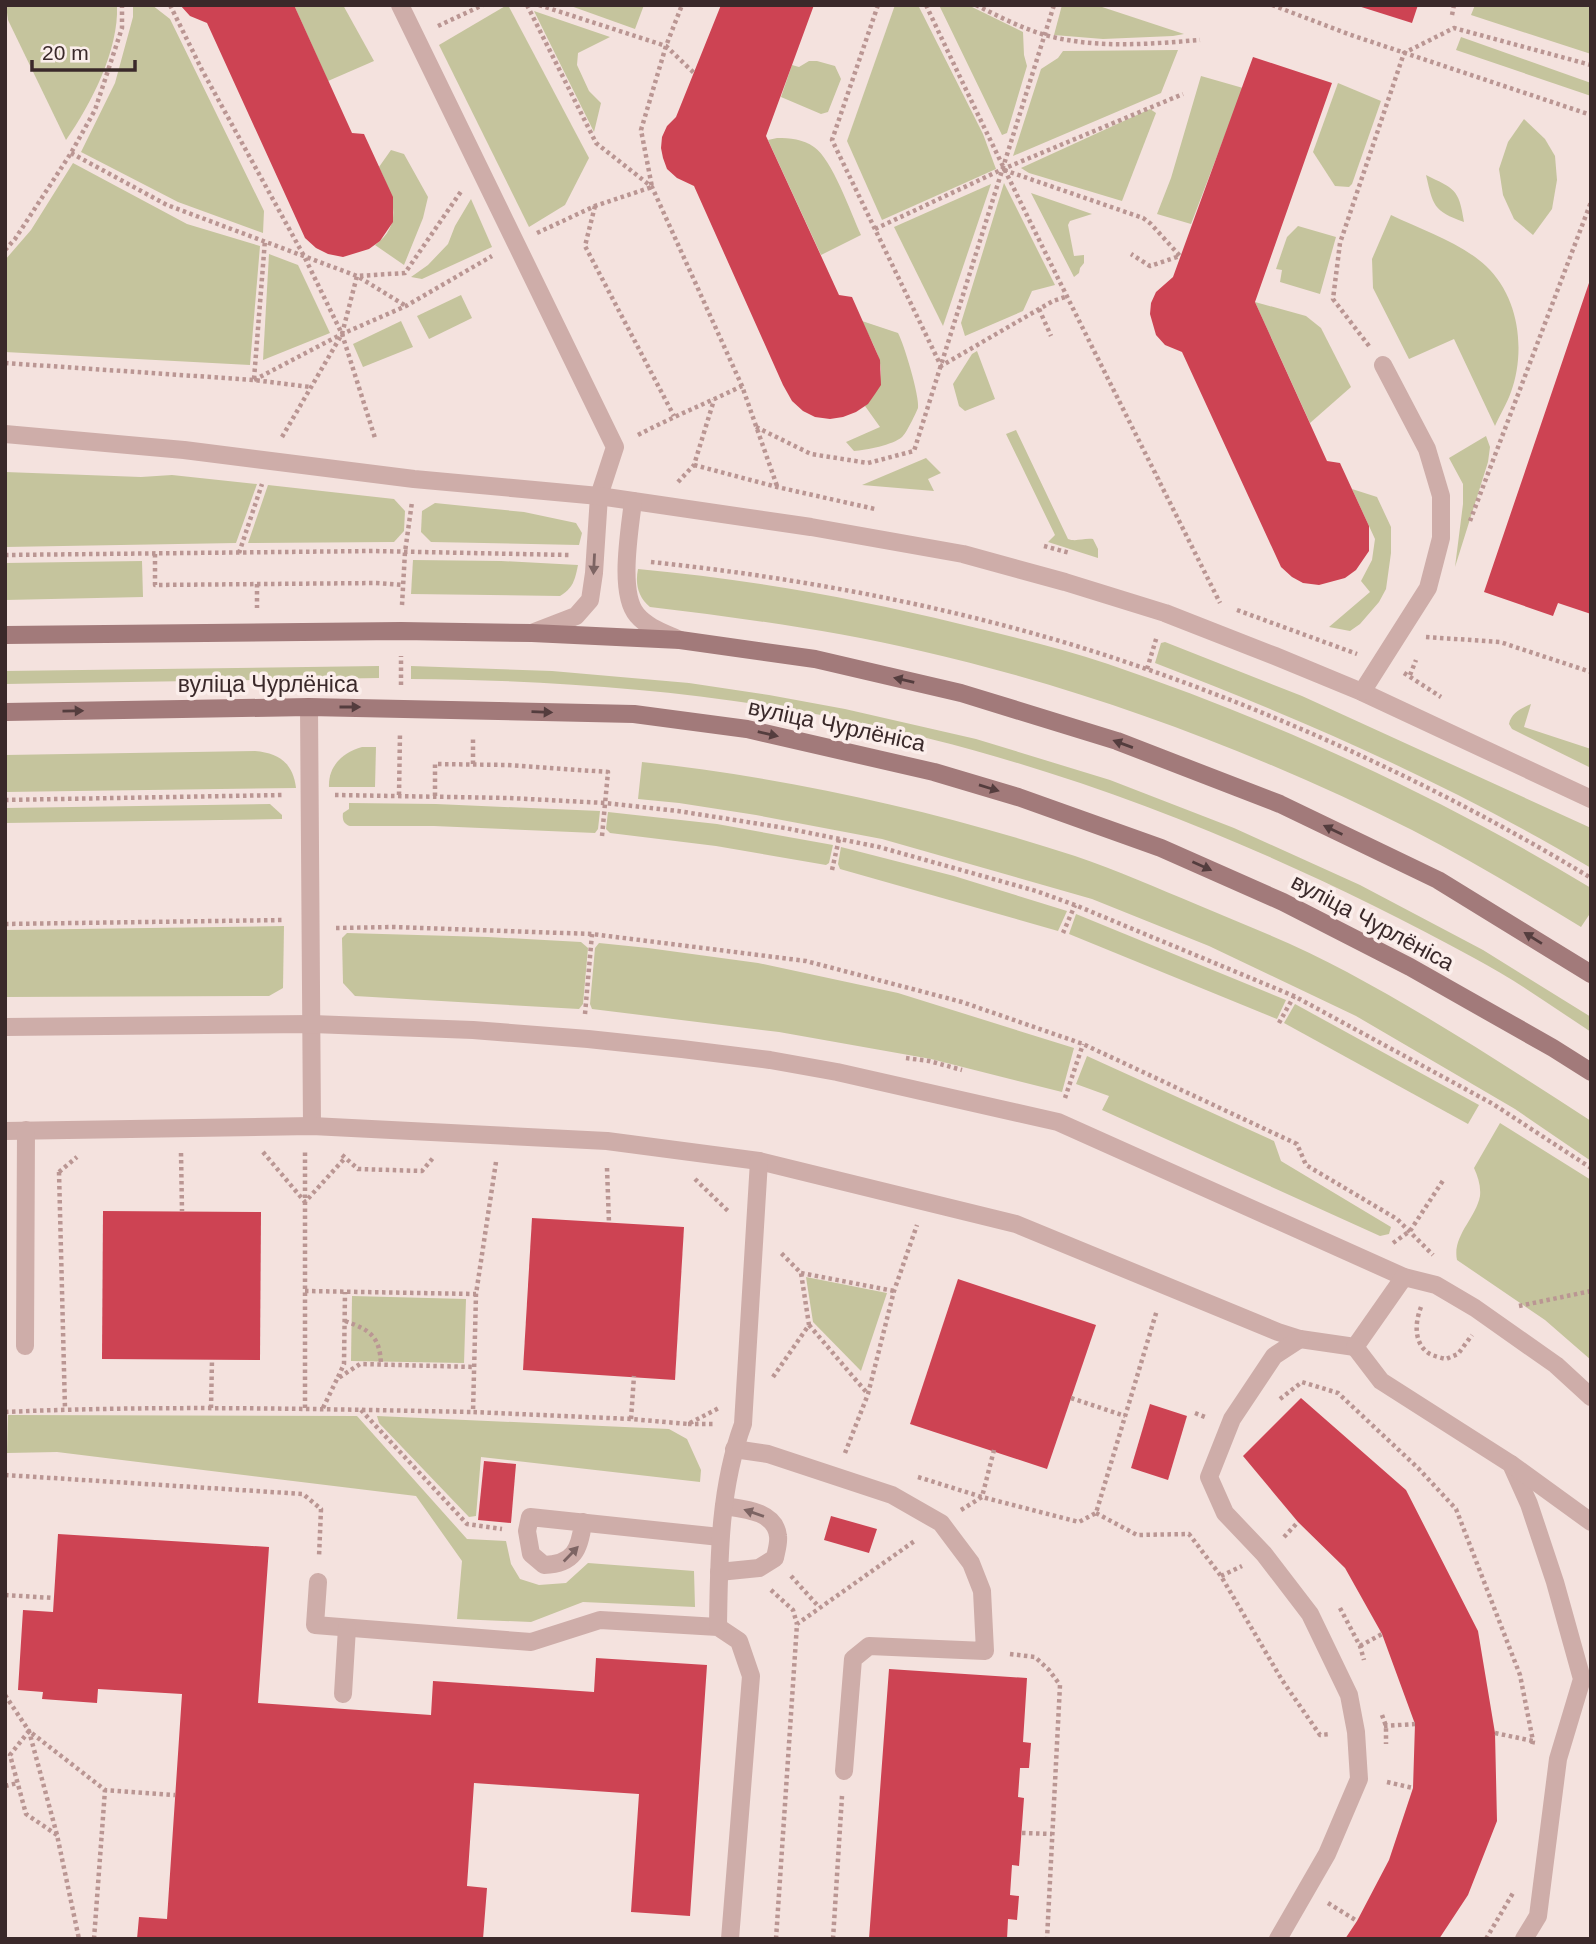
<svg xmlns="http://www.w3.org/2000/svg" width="1596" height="1944" viewBox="0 0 1596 1944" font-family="Arial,sans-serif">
  <rect width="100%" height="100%" fill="#f4e2de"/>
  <g fill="#c5c49d">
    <path d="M6,5H117C119,50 91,104 66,140L8,20Z"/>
    <path d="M133,5H152L170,19L264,211L263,233L178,202L81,152L115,83L133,17Z"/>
    <path d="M294,5H343L374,61L328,81Z"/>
    <path d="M507,5H508L589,158L565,205L529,227L439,45Z"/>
    <path d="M568,5H644L635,29Z"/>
    <path d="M895,5H918L983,134L996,169L882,220L847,141Z"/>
    <path d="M939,5H968L1023,32L1024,55L1027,66L1007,133L1002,135Z"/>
    <path d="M1062,5H1096L1184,34L1173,36L1103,39L1054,35Z"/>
    <path d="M1475,5H1591V54L1471,15Z"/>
    <path d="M534,11L610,37L578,53L577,65L589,91L601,103L594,132Z"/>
    <path d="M1461,37L1591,83V96L1456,50Z"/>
    <path d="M1178,50L1161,93L1013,156L1041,69L1058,58L1063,51Z"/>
    <path d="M809,61H817L835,66L841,79L828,112L821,114L781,97L792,65L799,67Z"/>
    <path d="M1201,76L1243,88L1191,224L1157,214L1171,178Z"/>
    <path d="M1338,83L1381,101L1352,184L1349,187L1335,186L1313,152Z"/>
    <path d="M1150,109L1156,113L1122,201L1029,173L1021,168Z"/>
    <path d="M1524,119L1545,139L1555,156L1557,180L1552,209L1533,235L1514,219L1503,195L1499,169L1508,142Z"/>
    <path d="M777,138C790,138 803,139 814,147C832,159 851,213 861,235L821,255L768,140Z"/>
    <path d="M391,150L404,154L428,197L423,218L404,265L375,245C405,223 392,195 379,167Z"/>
    <path d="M73,163L187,224L260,246L250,365L5,352V260L31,230Z"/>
    <path d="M1426,175C1454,189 1459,188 1464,222C1433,211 1433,205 1426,175Z"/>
    <path d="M1004,183L1055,285L1032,291L1023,311L965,336L961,323Z"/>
    <path d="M991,184L943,326L894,227Z"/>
    <path d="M1031,193L1092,214L1070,221L1068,225L1074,256L1084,255V263L1080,268L1079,273L1074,277Z"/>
    <path d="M471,199L492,247L422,279L411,277L428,265L448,244L455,226Z"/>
    <path d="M1391,215C1422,230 1460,242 1486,266C1519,297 1526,350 1511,392C1507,403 1500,415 1495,426L1454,339L1409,359L1373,288L1372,259Z"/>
    <path d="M1298,226L1336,237L1320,294L1280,282L1282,270L1276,269L1287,237Z"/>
    <path d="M269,254L298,265L330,333L263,360Z"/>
    <path d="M461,295L472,318L429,339L417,316Z"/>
    <path d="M1255,302L1306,316L1321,328L1351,387L1310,423Z"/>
    <path d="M401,321L413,347L363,367L353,344Z"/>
    <path d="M862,321L898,333C904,344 920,397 918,408C916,413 906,434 902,437C893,445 866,450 854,451L846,442L880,427L865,406C894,374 878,356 862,321Z"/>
    <path d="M977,351L995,399L965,411L959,406L953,384L972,354Z"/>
    <path d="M1016,430L1068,539C1076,542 1083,538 1093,539L1098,549V558L1048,542L1055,535L1006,434Z"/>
    <path d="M1486,436L1490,447L1488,462L1455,567L1463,504V484L1449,458Z"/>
    <path d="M926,458L941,473L928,479L934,491L862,485Z"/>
    <path d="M5,472L141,477L172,475L257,484L236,543L5,547Z"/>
    <path d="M268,485L394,499L405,511L404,531L394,542L248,543Z"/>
    <path d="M1352,489L1377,497L1391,527V553L1386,589L1379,602L1360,624L1350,631L1329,627L1370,592L1361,581L1372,560L1375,539Z"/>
    <path d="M435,503L524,512L576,523L582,533L579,545L431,542L421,532L422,511Z"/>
    <path d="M413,560L501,561L578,565C575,580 573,588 560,596L411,594Z"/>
    <path d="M142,561L143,597L5,600V563Z"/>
    <path d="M638,569C747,579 854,598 960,624C1010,636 1060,648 1108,664C1276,721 1439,796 1591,888V912L1581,927C1526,893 1470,860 1412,830C1256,752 1091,690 921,651C832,630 741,618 650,607C638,597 635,584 638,569Z"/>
    <path d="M1165,642L1302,696L1591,828V868C1452,785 1306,721 1155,663L1161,643Z"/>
    <path d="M379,666V678L5,684V671Z"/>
    <path d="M411,666L552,671L689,683L769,695L845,709L976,739L1110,780L1234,828L1360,885L1483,950L1591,1017V1032C1553,1007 1514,979 1474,958C1276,850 1064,763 842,719C700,691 556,680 411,679Z"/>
    <path d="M1531,704L1524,727L1591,749V768L1512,729L1509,724C1511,713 1522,708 1531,704Z"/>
    <path d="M362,747H376L375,787H329C328,766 343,752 362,747Z"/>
    <path d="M255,751C279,753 293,763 296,788L5,792V755Z"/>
    <path d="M642,762C789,778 934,810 1075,856C1117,870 1157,888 1198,905C1248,926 1299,946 1347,972C1431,1017 1511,1069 1591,1121V1161L1515,1109L1356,1016L1209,946L1092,899L882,839L756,815L679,803L638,799Z"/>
    <path d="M349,803L436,804L600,811L598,829L595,833L434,826H350C344,824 342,820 343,813L349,809Z"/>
    <path d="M270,804L282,815V819L5,823V808Z"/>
    <path d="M608,812L717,824L833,845L829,863L826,865L716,846L610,833L606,829Z"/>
    <path d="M841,847L954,876L1067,911L1058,931L840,869L838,864Z"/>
    <path d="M1076,914L1286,1000L1277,1019L1069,934Z"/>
    <path d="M284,926L283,988L269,996L5,997V930Z"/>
    <path d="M347,933L488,937L581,942L588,948L583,1004L579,1009L355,996L343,983L342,938Z"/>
    <path d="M599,943L648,948L758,963L898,993L1074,1048L1062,1092L931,1059L779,1032L592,1009L590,1004L595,948Z"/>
    <path d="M1295,1004L1479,1105L1468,1124L1284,1023Z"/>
    <path d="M1087,1056L1274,1141L1281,1161L1391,1227L1389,1234L1380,1236L1102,1110L1109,1096L1076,1084Z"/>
    <path d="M1500,1123L1591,1180V1360L1545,1320L1457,1260C1452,1236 1476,1218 1480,1196C1481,1186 1478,1177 1474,1168Z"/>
    <path d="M806,1277L887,1293L861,1371L813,1322Z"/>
    <path d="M352,1296L466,1299L464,1363L351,1361Z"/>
    <path d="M8,1415L357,1416L467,1539L506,1541L511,1564L520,1579L539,1585L566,1583L588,1563L694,1571L695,1607L583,1602L531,1622L457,1619L462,1561L416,1496L57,1452L7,1453Z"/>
    <path d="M377,1416L669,1429L687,1439L701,1470L700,1482L481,1457L476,1516L469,1517L379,1423Z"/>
  </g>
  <g fill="#cd4353">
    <path d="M180,5H294L352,133L364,134L393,197V222L380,241L369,249L343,257L328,254L316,248L305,238L207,23L190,16Z"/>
    <path d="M721,5H814L766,136L839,295L852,297L880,360L881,385L875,394L868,404L856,412L843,417L830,419L815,417L803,411L792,401L783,385L694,186L677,178L667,169L663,158L661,148L662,137L667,126L676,117Z"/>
    <path d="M1355,5H1418L1412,23Z"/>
    <path d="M1253,57L1332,83L1255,302L1327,461L1340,463L1369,526V551L1356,570L1345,578L1319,585L1303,583L1292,577L1281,567L1182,352L1165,345L1156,335L1150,314L1151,303L1156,292L1173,277Z"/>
    <path d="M1590,280L1591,614L1558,603L1553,616L1484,592Z"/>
    <path d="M103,1211L261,1212L260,1360L102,1359Z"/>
    <path d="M532,1218L684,1227L675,1380L523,1370Z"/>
    <path d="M958,1279L1096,1325L1047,1469L910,1424Z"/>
    <path d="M1301,1398L1406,1490L1478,1631L1495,1733L1497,1821L1468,1895L1439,1939H1345L1357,1921L1389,1860L1413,1788L1415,1724L1382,1634L1345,1568L1298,1522L1243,1456Z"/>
    <path d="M1150,1404L1187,1416L1168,1480L1131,1468Z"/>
    <path d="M484,1461L516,1464L511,1523L478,1520Z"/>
    <path d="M831,1516L877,1529L869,1553L824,1540Z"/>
    <path d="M58,1534L269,1547L258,1703L431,1715L433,1681L594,1692L596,1658L707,1665L690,1916L631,1912L639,1794L474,1783L467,1886L487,1888L483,1939H137L139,1917L167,1919L182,1694L98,1689L97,1703L42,1699L43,1692L18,1690L23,1610L53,1612Z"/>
    <path d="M889,1669L1027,1678L1023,1742L1031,1743L1029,1768H1020L1018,1797L1024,1798L1019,1866L1012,1865L1010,1895L1019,1896L1017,1920L1008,1919L1007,1939H869Z"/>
  </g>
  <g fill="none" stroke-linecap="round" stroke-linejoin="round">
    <g stroke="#ba9693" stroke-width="4.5" stroke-dasharray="3.5 3.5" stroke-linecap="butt">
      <path d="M170,5L202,70L304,256L342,334L375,438"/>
      <path d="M527,5L596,143L652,187L742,386L777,486"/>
      <path d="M539,5L666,46L694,73"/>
      <path d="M878,5L832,140L941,366L1053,301L1068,296"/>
      <path d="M926,5C1020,206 1121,404 1220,603"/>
      <path d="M976,5C998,16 1021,28 1045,35C1095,49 1149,44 1200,40"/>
      <path d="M1272,5L1348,34L1591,115"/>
      <path d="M1452,15L1454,5"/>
      <path d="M438,26L483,5"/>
      <path d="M71,153L167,205L357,276L406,306"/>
      <path d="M1004,170L1143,218L1151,224L1180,256L1150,266L1131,254"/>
      <path d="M595,206L585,246L674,416"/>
      <path d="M875,229L1003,169L1183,94"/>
      <path d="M537,233L595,206L652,187L641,130L666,46L682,5"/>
      <path d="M5,250L15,239L71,153L95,110L122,28V5"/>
      <path d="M1039,309L1051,336"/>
      <path d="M1369,346L1333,299L1340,243L1404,53L1454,28L1591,65"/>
      <path d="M5,363L254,380L310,387"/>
      <path d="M254,379L265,240"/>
      <path d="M254,380L342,334L406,306L492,256"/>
      <path d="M756,427L811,454L868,463L914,451L1054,5"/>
      <path d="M638,435C672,417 707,403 742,386"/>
      <path d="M282,437L342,334L357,276L405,273L462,190"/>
      <path d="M694,465L777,487L875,509"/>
      <path d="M678,482L694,465L714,400"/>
      <path d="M1470,521L1591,202"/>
      <path d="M1044,546L1070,553"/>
      <path d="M239,553L262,484"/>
      <path d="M155,554V585L376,583L403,585"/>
      <path d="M5,555L373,551L569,555"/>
      <path d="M651,562C804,578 965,609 1111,657C1278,712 1441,787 1591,878"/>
      <path d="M257,584V608"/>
      <path d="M402,605L405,552L412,502"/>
      <path d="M1237,610L1357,654"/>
      <path d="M1426,637L1500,642L1591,672"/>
      <path d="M1147,669L1157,636"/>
      <path d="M1404,673L1441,697"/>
      <path d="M1410,675L1416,660"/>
      <path d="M401,685V656"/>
      <path d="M473,764V737"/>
      <path d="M335,795L509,798L605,803L678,811L785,828L879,847L1036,891L1075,905L1294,996L1493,1104L1591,1168"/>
      <path d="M399,795L400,733"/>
      <path d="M435,796V764L507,765L608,772L602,836"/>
      <path d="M5,800L284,795"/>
      <path d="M832,870L839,839"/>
      <path d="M5,924L284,920"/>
      <path d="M336,928L392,927L592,934L806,961L962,1002L1083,1044L1297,1144L1306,1165L1397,1219L1433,1255"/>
      <path d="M1063,933L1075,905"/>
      <path d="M585,1014L592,934"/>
      <path d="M1279,1023L1294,996"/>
      <path d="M906,1058L929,1061L962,1070"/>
      <path d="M1065,1098L1083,1044"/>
      <path d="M263,1152L305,1202L345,1158"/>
      <path d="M181,1153L182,1211"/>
      <path d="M342,1155L358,1169L422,1171L433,1158"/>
      <path d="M496,1162L476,1294L473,1412L631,1419L688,1424L719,1408"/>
      <path d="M607,1168L609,1223"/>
      <path d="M59,1172L77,1157"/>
      <path d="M59,1172L65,1409"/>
      <path d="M695,1179L729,1212"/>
      <path d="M1393,1243L1410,1231L1444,1179"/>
      <path d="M801,1273L894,1291"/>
      <path d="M305,1291L476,1294"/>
      <path d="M1519,1306L1591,1291"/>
      <path d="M1421,1307C1415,1322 1413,1344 1430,1354C1434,1356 1441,1358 1446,1359L1458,1354L1472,1335"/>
      <path d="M345,1321C370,1330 380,1336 381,1365"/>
      <path d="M809,1325L867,1393"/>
      <path d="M338,1377L344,1364L345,1292"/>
      <path d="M773,1377L809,1325L801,1273L780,1252"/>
      <path d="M1071,1398L1125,1416"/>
      <path d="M1280,1399L1302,1382L1338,1393L1418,1468L1456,1509L1520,1675L1533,1741L1532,1746"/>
      <path d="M211,1408L212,1360"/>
      <path d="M305,1408V1150"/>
      <path d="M323,1408L337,1379L360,1364L474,1367"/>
      <path d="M361,1410L467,1524L502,1529"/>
      <path d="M5,1412C161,1405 317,1409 473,1412"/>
      <path d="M1195,1413L1205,1417"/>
      <path d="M631,1419L634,1376"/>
      <path d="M688,1424H715"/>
      <path d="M845,1453L868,1394L894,1291L917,1225"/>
      <path d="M5,1475L303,1494L321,1509L319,1557"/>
      <path d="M918,1477L982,1497L1079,1522L1096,1513L1157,1310"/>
      <path d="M961,1510L982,1497L994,1450"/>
      <path d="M1096,1513L1137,1535L1189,1534L1221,1576L1282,1680L1320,1735L1331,1734"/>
      <path d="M1284,1537L1298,1522"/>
      <path d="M791,1576L819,1607"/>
      <path d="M1221,1576L1242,1566"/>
      <path d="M771,1590L793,1610L797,1624"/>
      <path d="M5,1595L53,1598"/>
      <path d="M1340,1608L1360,1646L1364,1660"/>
      <path d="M1360,1646L1382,1634"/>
      <path d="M1010,1654L1035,1657L1049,1670L1060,1685L1047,1939"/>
      <path d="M5,1695L29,1731L57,1835L79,1939"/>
      <path d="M1382,1715L1386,1726V1744"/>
      <path d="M1384,1726L1415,1724"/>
      <path d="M1495,1733L1533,1741"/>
      <path d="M1387,1782L1413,1788"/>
      <path d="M5,1786L18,1783"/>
      <path d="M1022,1833L1052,1834"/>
      <path d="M57,1835L26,1814L10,1755L29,1731L105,1790L175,1795"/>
      <path d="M1328,1903L1357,1921"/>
      <path d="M94,1939L105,1790"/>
      <path d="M776,1939L797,1624L916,1540"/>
      <path d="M833,1939L842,1796"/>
      <path d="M1486,1939L1513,1893"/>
    </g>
    <g stroke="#ceada9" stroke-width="18">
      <path d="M400,5L615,447L599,496L594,573L590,600L576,616L532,633"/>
      <path d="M5,434L184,450L414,479L599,496L811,527L963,554L1065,582L1165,613L1275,656L1362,692L1591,799"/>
      <path d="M633,501C630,529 618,593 637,615C648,628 665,633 680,640"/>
      <path d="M1362,692L1428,588L1441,538V496L1427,449L1383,365"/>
      <path d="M309,707L312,1126"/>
      <path d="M5,1027L312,1024L473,1030L588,1039L682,1049L770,1060L837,1072L1058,1122L1404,1277L1436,1285L1475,1308L1556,1365L1591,1397"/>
      <path d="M5,1131L312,1126L607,1141L759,1161L1016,1224L1278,1332L1300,1339L1355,1347L1404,1277"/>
      <path d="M25,1346L26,1130"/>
      <path d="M1355,1347L1381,1381L1511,1464L1529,1504L1555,1582L1582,1679L1558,1759L1538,1916L1524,1939"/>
      <path d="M734,1449L768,1454L892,1495L941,1523L971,1563L982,1591L985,1651L869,1646L853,1659L844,1771"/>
      <path d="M1511,1464L1591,1522"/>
      <path d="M583,1522C580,1549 574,1564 544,1565L531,1554L527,1531L530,1517L720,1537"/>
      <path d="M719,1572L759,1568L775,1558C776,1552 779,1543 778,1536C775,1511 744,1509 724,1506"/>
      <path d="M318,1582L315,1625L531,1642L600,1620L718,1627L739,1641L751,1676L730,1939"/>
      <path d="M718,1627C719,1559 719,1489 743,1424L759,1161"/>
      <path d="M343,1694L347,1628"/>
      <path d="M1278,1939L1327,1854L1359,1779L1356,1732L1349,1695L1310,1614L1264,1554L1225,1513L1209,1477L1232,1419L1274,1356L1300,1339"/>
    </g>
    <g stroke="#a27a7a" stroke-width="18">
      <path d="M5,635L401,631L532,633L680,640L815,659L961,693L1117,741L1280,804L1438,880L1591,974"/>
      <path d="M5,712L309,707L634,714L747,729L934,772L1018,797L1161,848L1283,902L1410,967L1553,1048L1591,1072"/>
    </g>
  </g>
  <defs><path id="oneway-solid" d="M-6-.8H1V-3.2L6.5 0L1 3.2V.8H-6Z" transform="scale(1.75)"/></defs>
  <g fill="#7d6463">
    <use href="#oneway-solid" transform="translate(594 564) rotate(93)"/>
    <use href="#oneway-solid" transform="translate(754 1513) rotate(-161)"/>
    <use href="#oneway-solid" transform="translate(571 1554) rotate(-46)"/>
  </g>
  <g fill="#543d3e">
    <use href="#oneway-solid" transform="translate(904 680) rotate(-167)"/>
    <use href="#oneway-solid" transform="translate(350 707)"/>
    <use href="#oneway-solid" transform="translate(73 711) rotate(-1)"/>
    <use href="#oneway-solid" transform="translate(542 712) rotate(2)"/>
    <use href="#oneway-solid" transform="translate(768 734) rotate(13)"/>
    <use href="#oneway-solid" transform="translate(1123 744) rotate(-160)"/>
    <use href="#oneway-solid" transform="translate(989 788) rotate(17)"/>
    <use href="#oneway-solid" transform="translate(1333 830) rotate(-154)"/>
    <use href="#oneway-solid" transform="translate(1202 866) rotate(24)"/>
    <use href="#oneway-solid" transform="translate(1533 938) rotate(-148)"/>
  </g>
  <g text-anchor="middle" stroke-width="7" stroke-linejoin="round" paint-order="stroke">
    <g font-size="23" fill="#3a292a" stroke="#fbeeeb">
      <text x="268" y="692">вуліца Чурлёніса</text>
      <text transform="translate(837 725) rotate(12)" y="8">вуліца Чурлёніса</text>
      <text transform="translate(1373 922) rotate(28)" y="8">вуліца Чурлёніса</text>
    </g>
  </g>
  <rect width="1596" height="1944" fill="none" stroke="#3a292a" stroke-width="14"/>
  <path d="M32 60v10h103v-10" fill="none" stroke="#3a292a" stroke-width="3.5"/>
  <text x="42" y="60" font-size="21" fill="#3a292a" stroke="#fbeeeb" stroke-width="5" paint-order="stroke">20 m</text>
</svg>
